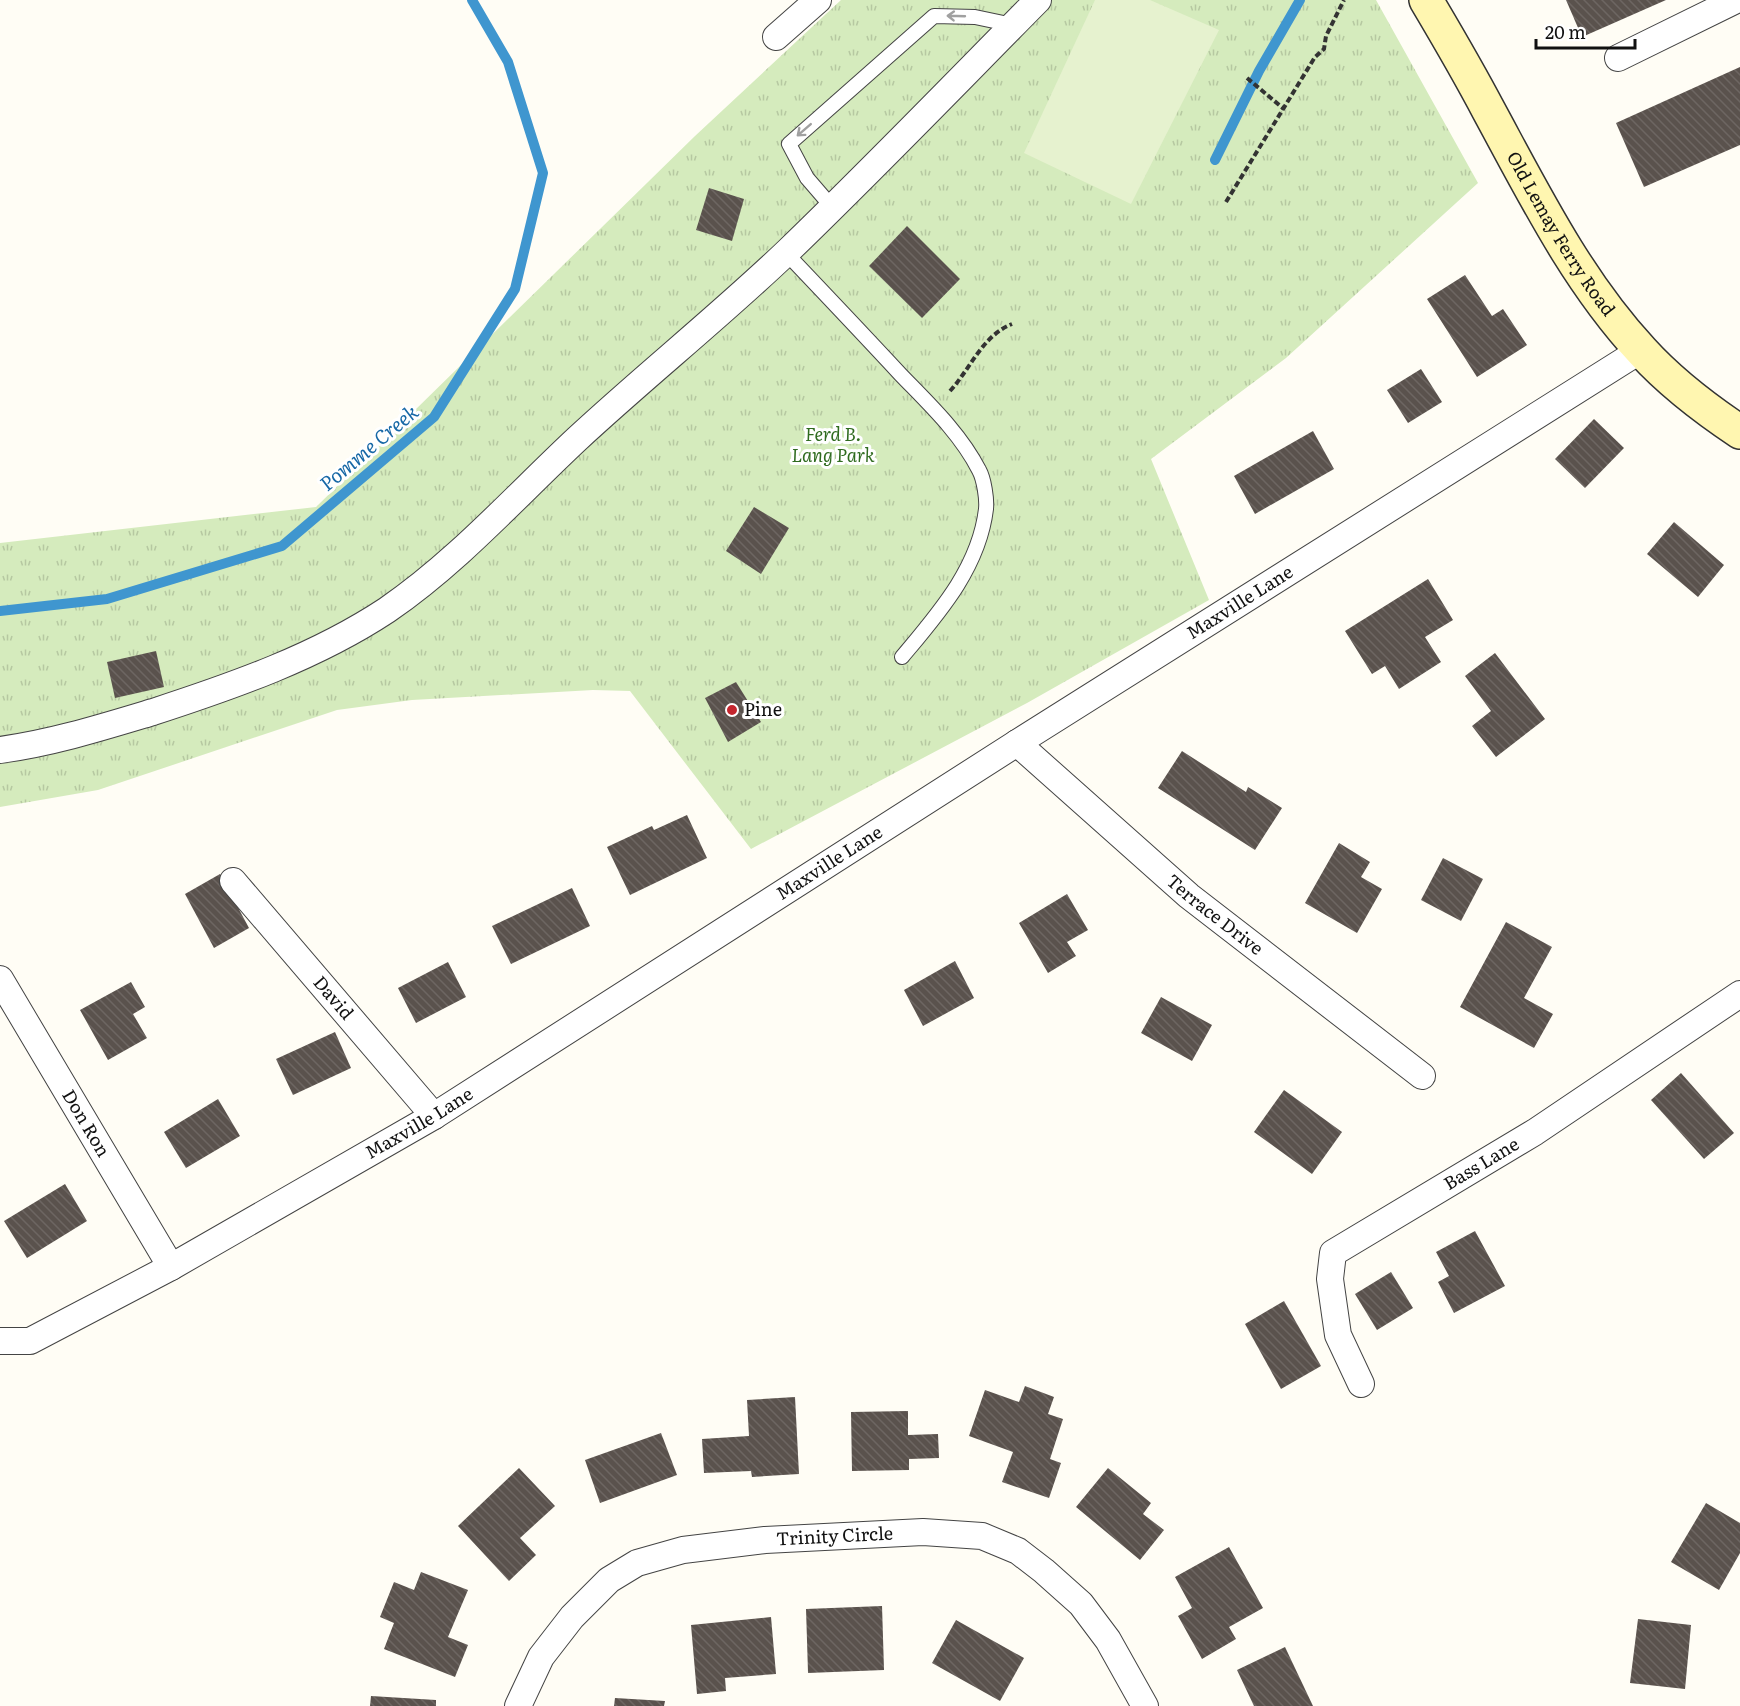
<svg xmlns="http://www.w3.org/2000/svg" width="1740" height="1706" viewBox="0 0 1740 1706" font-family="Literata,serif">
  <defs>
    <pattern id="park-tufts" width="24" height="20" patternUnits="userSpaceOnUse" patternTransform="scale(1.5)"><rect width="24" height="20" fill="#d5ebbd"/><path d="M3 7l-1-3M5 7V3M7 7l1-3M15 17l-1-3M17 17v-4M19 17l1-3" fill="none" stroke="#b6c8a1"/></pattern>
    <pattern id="building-back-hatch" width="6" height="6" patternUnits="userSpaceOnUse" patternTransform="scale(1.5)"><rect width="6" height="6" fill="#5a524d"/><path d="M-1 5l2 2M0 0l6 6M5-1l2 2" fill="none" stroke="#6d6662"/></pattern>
  </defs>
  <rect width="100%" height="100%" fill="#fffdf5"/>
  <path fill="url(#park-tufts)" d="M841,0H1376L1478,183L1286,358L1151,459L1209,600L1027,703L751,849L630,691L593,690L412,700L337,710L98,790L0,807V543L316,507L695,136Z"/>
  <path fill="#e6f2cf" d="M1095,0H1150L1219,30L1131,204L1024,153Z"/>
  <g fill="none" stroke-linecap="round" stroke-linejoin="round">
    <g stroke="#3f96cf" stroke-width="10">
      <path d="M1215,160L1259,71L1300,0"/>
      <path d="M0,611L107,599L282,546L434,417L515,289L543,173L508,62L472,0"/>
    </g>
  </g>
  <g fill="url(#building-back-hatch)">
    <path d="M1566,0H1666L1582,37Z"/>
    <path d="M1740,67V145L1644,187L1616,123Z"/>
    <path d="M709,188L744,199L732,241L696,230Z"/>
    <path d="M907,226L960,279L922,318L869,266Z"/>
    <path d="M1465,275L1492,316L1503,309L1527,345L1477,377L1427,299Z"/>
    <path d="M1421,369L1442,402L1408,423L1387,390Z"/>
    <path d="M1594,419L1624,448L1585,488L1555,459Z"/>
    <path d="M1313,431L1334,469L1255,514L1234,476Z"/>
    <path d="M754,507L789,528L761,574L726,551Z"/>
    <path d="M1674,522L1724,565L1698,597L1647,554Z"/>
    <path d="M1428,579L1453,620L1425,637L1441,662L1399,689L1385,666L1372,674L1345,631Z"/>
    <path d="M156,651L164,687L115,698L107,662Z"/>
    <path d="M1495,653L1545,719L1496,757L1472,726L1491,711L1465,676Z"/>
    <path d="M736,682L761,722L728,742L705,698Z"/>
    <path d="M1182,751L1246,792L1248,787L1282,808L1255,850L1158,788Z"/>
    <path d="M687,815L707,858L630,895L607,847L652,826L654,830Z"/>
    <path d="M1339,843L1370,862L1361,877L1382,889L1357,933L1305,903Z"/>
    <path d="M1443,858L1483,879L1461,921L1421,900Z"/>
    <path d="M220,874L249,928L214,948L185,894Z"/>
    <path d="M572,888L590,926L511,964L492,926Z"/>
    <path d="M1067,894L1088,930L1067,942L1076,956L1048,973L1019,923Z"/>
    <path d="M1506,922L1552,947L1524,998L1553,1014L1534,1048L1460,1007Z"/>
    <path d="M955,961L974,998L923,1026L904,990Z"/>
    <path d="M448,962L466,997L416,1023L398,988Z"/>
    <path d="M131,982L145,1007L133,1014L147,1038L108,1060L80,1010Z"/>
    <path d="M1161,997L1212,1025L1192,1061L1141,1033Z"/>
    <path d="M335,1032L351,1068L293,1095L276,1059Z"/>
    <path d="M1681,1073L1734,1133L1704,1159L1651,1100Z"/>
    <path d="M1284,1090L1342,1132L1312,1174L1254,1132Z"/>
    <path d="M218,1099L240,1136L186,1168L164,1132Z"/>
    <path d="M65,1184L87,1221L27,1258L4,1221Z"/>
    <path d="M1475,1231L1505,1286L1454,1313L1438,1282L1449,1276L1436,1252Z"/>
    <path d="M1391,1272L1413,1308L1377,1330L1355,1294Z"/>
    <path d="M1284,1301L1321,1366L1281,1389L1245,1324Z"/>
    <path d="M1025,1386L1054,1397L1048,1414L1063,1419L1050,1459L1061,1463L1049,1498L1002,1482L1013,1452L969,1436L985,1390L1019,1402Z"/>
    <path d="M795,1397L799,1474L752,1477L751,1471L704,1473L702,1439L749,1436L747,1400Z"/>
    <path d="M908,1411V1435L938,1434L939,1458L909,1459V1470L852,1471L851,1412Z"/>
    <path d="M661,1433L677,1475L600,1503L585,1460Z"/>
    <path d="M519,1468L555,1506L520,1538L536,1555L509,1581L458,1526Z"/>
    <path d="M1108,1468L1151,1503L1143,1514L1164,1530L1140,1560L1076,1507Z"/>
    <path d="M1706,1503L1740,1523V1553L1719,1590L1671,1562Z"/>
    <path d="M1229,1547L1263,1608L1229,1627L1236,1639L1202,1659L1178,1616L1192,1608L1175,1577Z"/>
    <path d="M421,1572L468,1590L448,1637L468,1645L455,1677L384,1649L394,1623L380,1617L394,1582L414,1590Z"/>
    <path d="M882,1606L884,1670L808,1673L806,1609Z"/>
    <path d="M771,1617L776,1674L725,1678L726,1691L697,1694L691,1625Z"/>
    <path d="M1638,1619L1691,1625L1685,1689L1630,1683Z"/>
    <path d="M956,1620L1024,1658L1000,1701L932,1663Z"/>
    <path d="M1285,1647L1313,1706H1254L1237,1670Z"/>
    <path d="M371,1696L436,1700V1706H370Z"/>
    <path d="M615,1698L665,1701L664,1706H614Z"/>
  </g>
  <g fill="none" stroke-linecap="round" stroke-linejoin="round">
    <g stroke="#444" stroke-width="16">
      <g id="lane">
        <path d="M832,207L807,178L789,144L934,16L975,17L1013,25"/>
        <path d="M786,253C825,294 863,334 901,375C929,404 960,433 979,470C984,479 987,499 986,509C979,568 938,614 902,657"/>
      </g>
    </g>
    <g stroke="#444" stroke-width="28">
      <g id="street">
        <path d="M776,37L818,0"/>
        <path d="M1618,58L1736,0"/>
        <path id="s1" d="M1017,743L1189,896L1422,1076"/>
        <path d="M0,750C52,743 103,727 153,712C233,686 316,657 387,610C457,562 515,497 577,439C646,375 720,316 788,251C873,169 955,84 1038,0"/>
        <path id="s2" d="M233,881L434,1116"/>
        <path id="s3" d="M0,979L171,1267"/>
        <path id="s4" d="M0,1341H30L171,1267L434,1116L1017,743L1641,350"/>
        <path id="s5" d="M1361,1384L1338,1335L1330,1279L1333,1253L1535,1132L1740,994"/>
        <path id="s6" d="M518,1706L541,1657L572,1617L609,1580L637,1563L683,1550L765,1540L923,1532L982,1536L1018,1551L1044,1571L1081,1604L1108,1640L1145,1706"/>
      </g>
    </g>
    <g stroke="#333" stroke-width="36">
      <g id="secondary">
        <path id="s7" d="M1426,0C1448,37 1469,73 1489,111C1534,194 1577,281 1642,351C1671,383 1704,408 1740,432"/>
      </g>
    </g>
    <g stroke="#333" stroke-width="4" stroke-dasharray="6 3" stroke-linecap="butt">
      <path d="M1247,78L1284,109"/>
      <path d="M1226,202L1315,57L1324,49L1326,36L1344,0"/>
      <path d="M950,391C971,368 982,336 1012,324"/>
    </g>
    <use href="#lane" stroke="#fff" stroke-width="14"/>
    <use href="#street" stroke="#fff" stroke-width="26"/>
    <use href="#secondary" stroke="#fff6b0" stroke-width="33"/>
  </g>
  <defs><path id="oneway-shaft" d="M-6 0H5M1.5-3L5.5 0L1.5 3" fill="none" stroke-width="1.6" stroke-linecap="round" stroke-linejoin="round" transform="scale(1.5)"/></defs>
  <g stroke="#a0a0a0">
    <use href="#oneway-shaft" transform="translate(956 16) rotate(-178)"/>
    <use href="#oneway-shaft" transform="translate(804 130) rotate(139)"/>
  </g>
  <circle fill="#c4262e" stroke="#fff" stroke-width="2" cx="732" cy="710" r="6"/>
  <g text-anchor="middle" stroke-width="6" stroke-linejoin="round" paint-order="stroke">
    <g font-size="18" fill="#111" stroke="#fff">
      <text dy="6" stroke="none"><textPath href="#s7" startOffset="270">Old Lemay Ferry Road</textPath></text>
      <text dy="6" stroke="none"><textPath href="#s4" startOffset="1448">Maxville Lane</textPath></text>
      <text dy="6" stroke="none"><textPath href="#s4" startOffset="962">Maxville Lane</textPath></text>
      <text dy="6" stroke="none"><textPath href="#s1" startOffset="262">Terrace Drive</textPath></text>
      <text dy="6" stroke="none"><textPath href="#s2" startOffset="154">David</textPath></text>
      <text dy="6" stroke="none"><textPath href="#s3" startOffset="168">Don Ron</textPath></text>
      <text dy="6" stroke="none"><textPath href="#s4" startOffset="476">Maxville Lane</textPath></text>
      <text dy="6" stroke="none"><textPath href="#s5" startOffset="310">Bass Lane</textPath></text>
      <text dy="6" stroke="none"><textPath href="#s6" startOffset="390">Trinity Circle</textPath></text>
    </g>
    <g font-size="18" font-style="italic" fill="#2f6b1f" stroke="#fff">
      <text x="833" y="441">Ferd B.<tspan x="833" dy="21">Lang Park</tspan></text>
    </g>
    <g font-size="18" fill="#111" stroke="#fff" text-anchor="start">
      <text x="744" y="716">Pine</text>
    </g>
    <g font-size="20" font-style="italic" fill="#1768a6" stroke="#fff">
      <text transform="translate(369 448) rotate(-40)" y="7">Pomme Creek</text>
    </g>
  </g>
  <path d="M1536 39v9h99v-9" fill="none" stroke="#111111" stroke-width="3"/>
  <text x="1545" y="39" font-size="18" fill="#111111" stroke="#ffffff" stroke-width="4.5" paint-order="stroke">20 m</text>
</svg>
